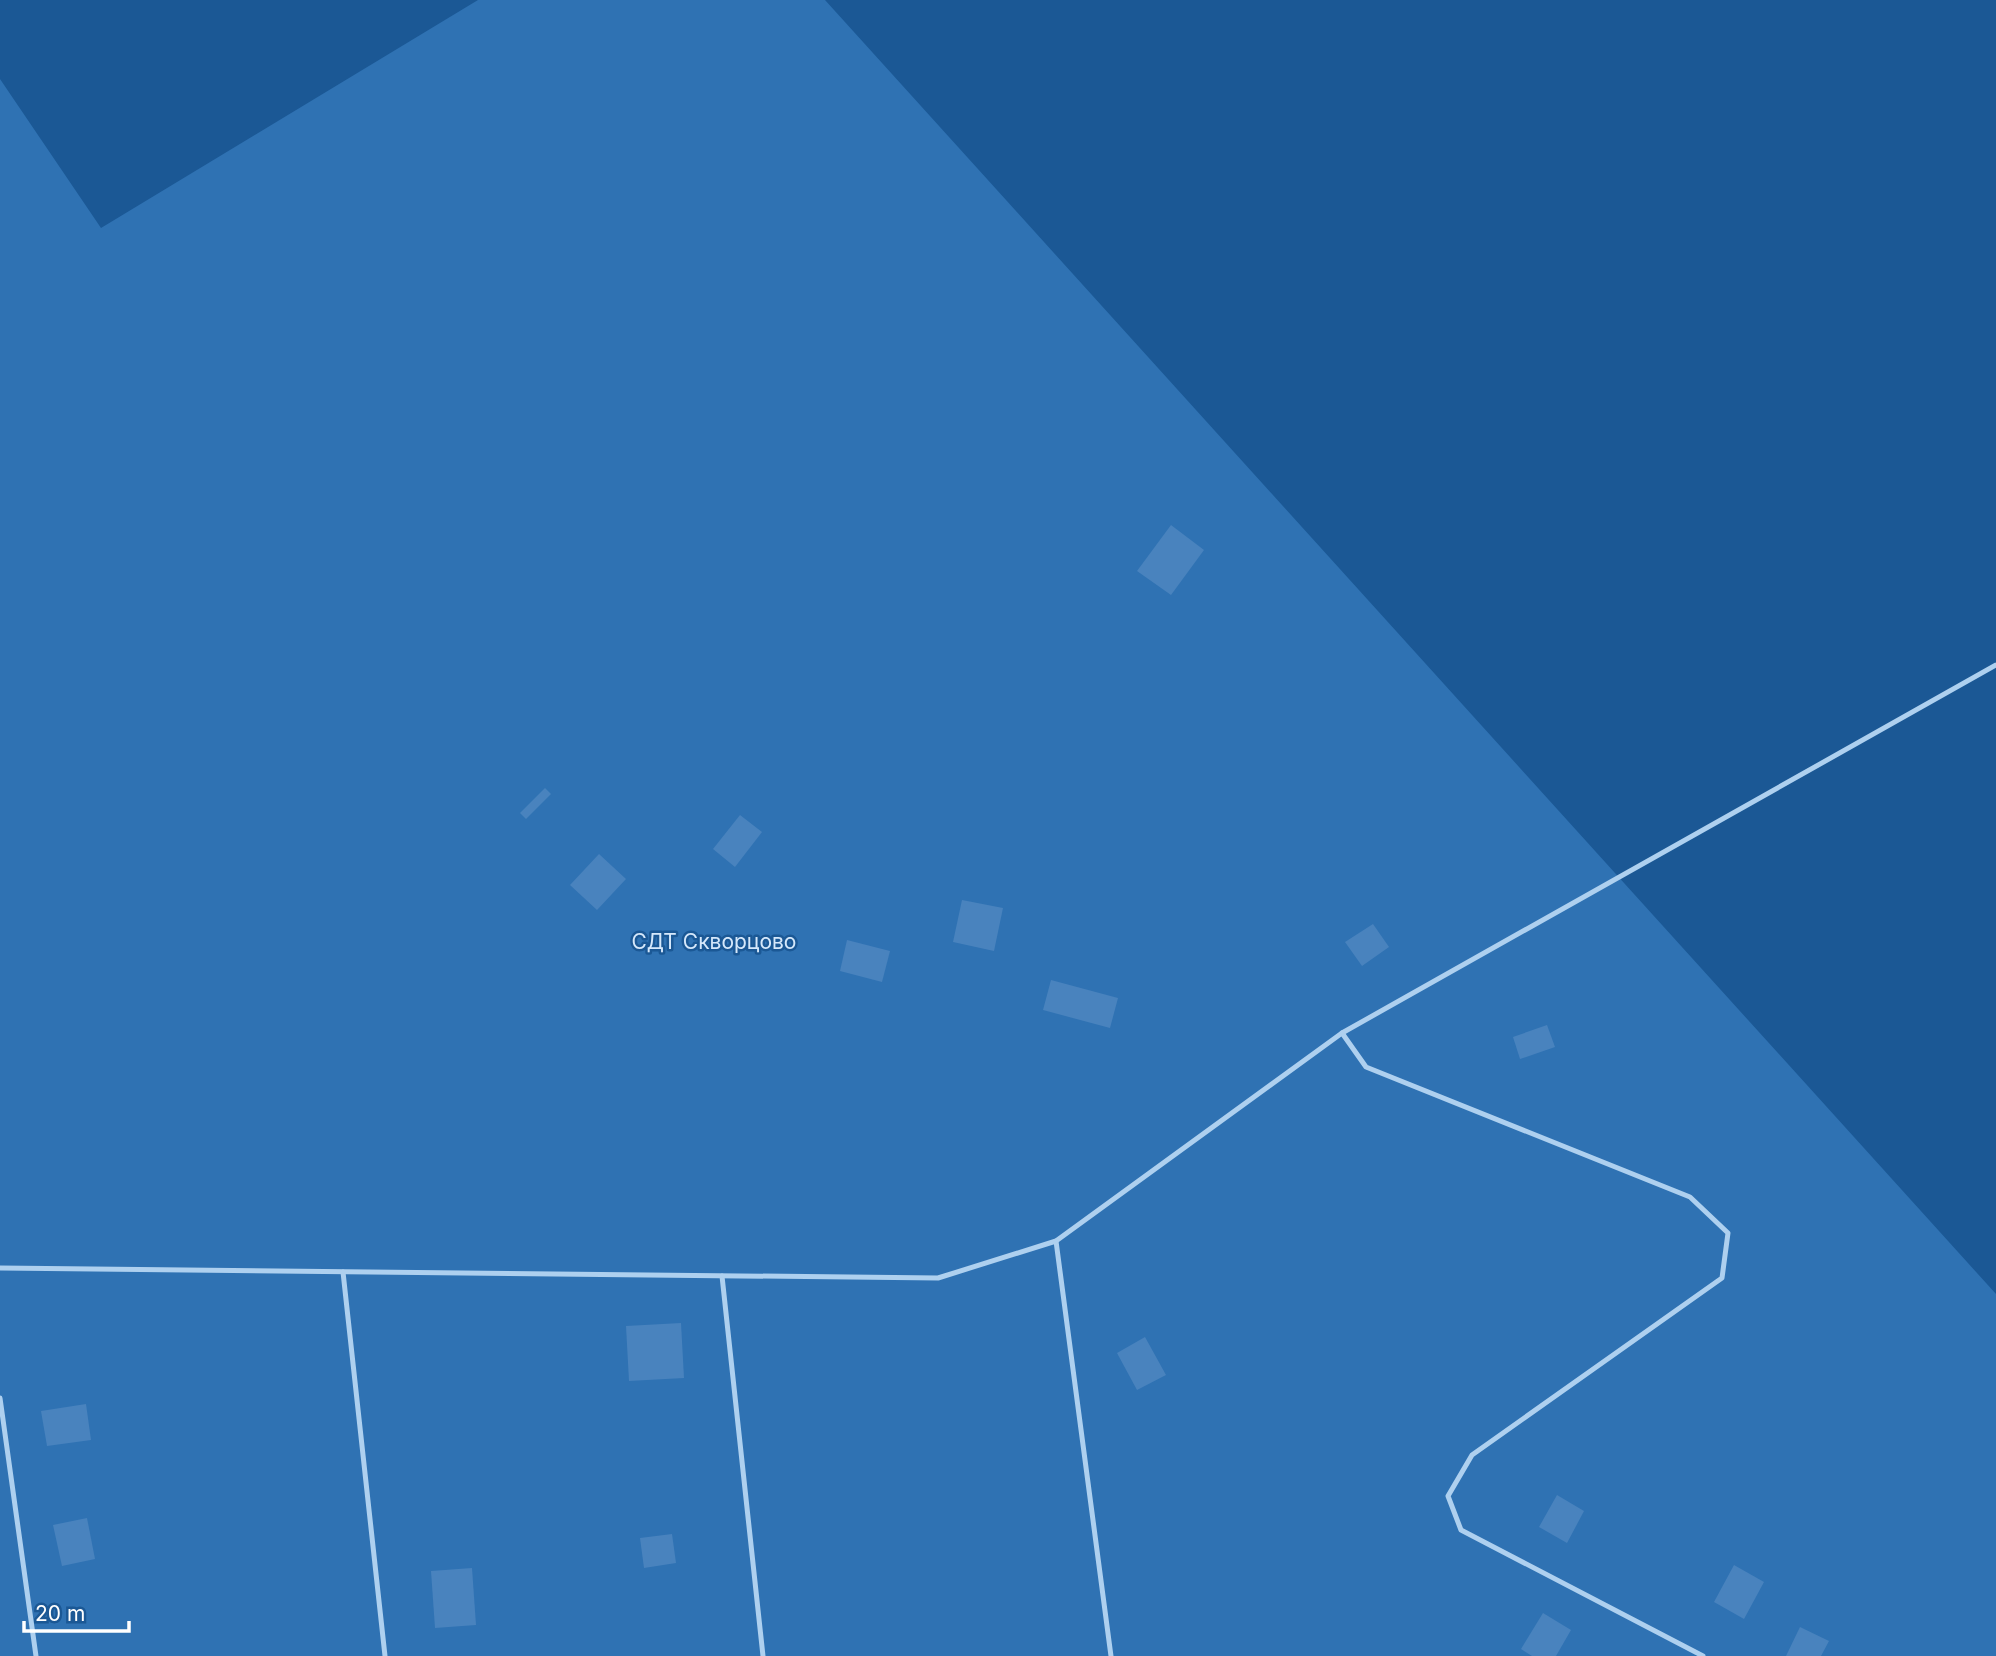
<svg xmlns="http://www.w3.org/2000/svg" width="1996" height="1656" viewBox="0 0 1996 1656" font-family="Inter,sans-serif">
  <rect width="100%" height="100%" fill="#1b5895"/>
  <path fill="#2f72b3" d="M478,0H825L1996,1294V1656H0V79L101,228Z"/>
  <g fill="#4983be">
    <path d="M1171,525L1204,550L1171,595L1137,571Z"/>
    <path d="M545,788L551,794L526,819L520,813Z"/>
    <path d="M740,815L762,832L735,867L713,849Z"/>
    <path d="M599,854L626,879L597,910L570,885Z"/>
    <path d="M962,900L1003,908L994,951L953,942Z"/>
    <path d="M1373,924L1389,947L1362,966L1345,942Z"/>
    <path d="M847,940L890,951L882,982L840,971Z"/>
    <path d="M1051,980L1118,998L1110,1028L1043,1010Z"/>
    <path d="M1547,1025L1555,1047L1520,1059L1513,1037Z"/>
    <path d="M681,1323L684,1378L629,1381L626,1326Z"/>
    <path d="M1145,1337L1166,1375L1137,1390L1117,1353Z"/>
    <path d="M86,1404L91,1440L47,1446L41,1411Z"/>
    <path d="M1557,1495L1584,1511L1567,1543L1539,1527Z"/>
    <path d="M87,1518L95,1559L62,1566L53,1525Z"/>
    <path d="M672,1534L676,1563L644,1568L640,1538Z"/>
    <path d="M1734,1565L1764,1582L1744,1619L1714,1602Z"/>
    <path d="M472,1568L476,1625L435,1628L431,1571Z"/>
    <path d="M1543,1613L1571,1630L1556,1656H1532L1521,1649Z"/>
    <path d="M1800,1627L1829,1641L1821,1656H1786Z"/>
  </g>
  <g fill="none" stroke-linecap="round" stroke-linejoin="round">
    <g stroke="#aed0ef" stroke-width="5">
      <path d="M1342,1033L1366,1067L1690,1197L1728,1233L1722,1278L1472,1455L1448,1496L1461,1530L1703,1656"/>
      <path d="M1056,1241L1111,1656"/>
      <path d="M0,1268L938,1278L1056,1241L1342,1033L1996,665"/>
      <path d="M343,1272L385,1656"/>
      <path d="M722,1276L763,1656"/>
      <path d="M0,1398L36,1656"/>
    </g>
  </g>
  <g text-anchor="middle" stroke-width="5" stroke-linejoin="round" paint-order="stroke">
    <g font-size="21" fill="#d5e8fb" stroke="#1b5895">
      <text x="714" y="949">СДТ Скворцово</text>
    </g>
  </g>
  <path d="M24 1621v10h105v-10" fill="none" stroke="#ffffff" stroke-width="3.5"/>
  <text x="35" y="1621" font-size="21" fill="#ffffff" stroke="#1b5895" stroke-width="5" paint-order="stroke">20 m</text>
</svg>
